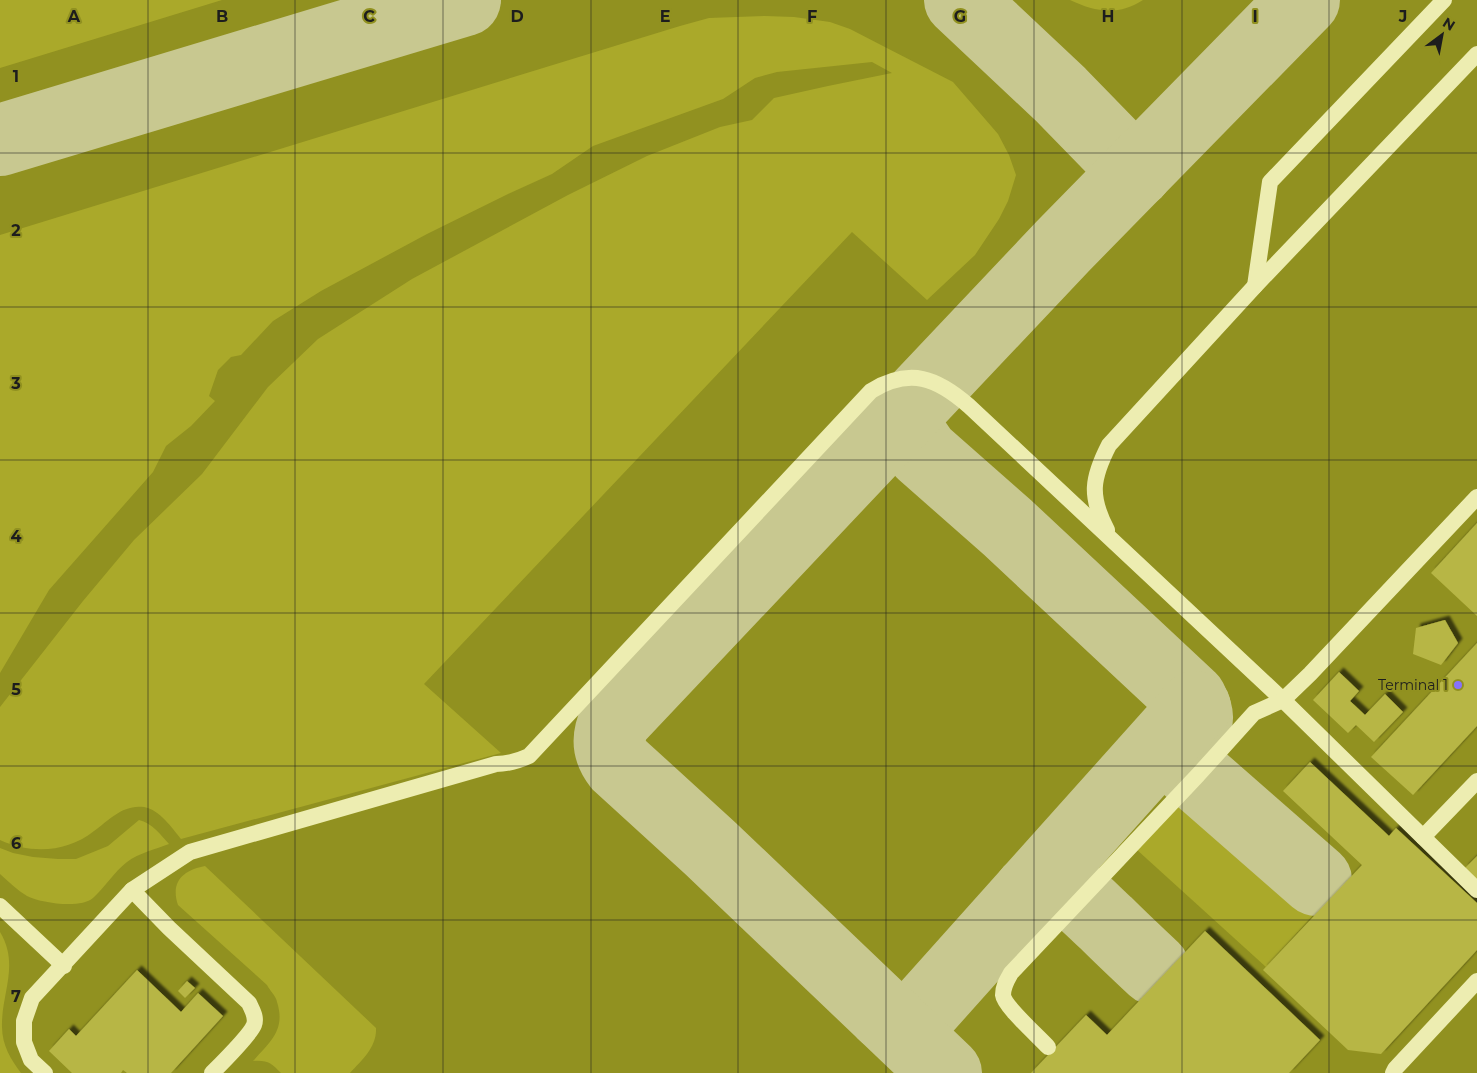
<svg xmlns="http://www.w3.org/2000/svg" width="1477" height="1073" viewBox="0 0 1477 1073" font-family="Montserrat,sans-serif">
  <defs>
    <filter id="shadow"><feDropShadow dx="4.5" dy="-4.5" stdDeviation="1" flood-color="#0009"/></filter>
  </defs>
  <rect width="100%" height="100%" fill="#919120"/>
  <g fill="#aaa92a">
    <path d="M0,0H222L0,68Z"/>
    <path d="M1070,0H1143C1119,16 1095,12 1070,0Z"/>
    <path d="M765,16L794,17L830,22L850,29L881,45L953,82L998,134L1009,155L1016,175L1008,201L999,219L975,255L927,300L852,232L424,684L501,753L181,839C172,828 160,810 144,807C123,804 109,820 94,831C66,853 31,854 0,840V707L83,601L134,540L202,474L268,387L318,339L412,279L568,195L647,156L720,127L752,120L774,98L828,86L892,73L872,62L777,72L755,78L723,99L593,146L552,174L508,194L427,234L321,291L273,321L241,355L231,357L218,370L209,396L215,401L191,426L166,446L153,472L49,590L0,673V235L680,26L709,18Z"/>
    <path d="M1188,791L1319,909L1266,967L1136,849Z"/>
    <path d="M139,820C152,823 161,835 169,844C156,849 139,853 127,862C114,872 105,887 93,898C81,909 40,903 27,896C17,890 9,882 0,874V848L13,853L33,857L58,859H76L108,846Z"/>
    <path d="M205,866L376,1028C377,1047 362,1060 350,1073H281C271,1063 268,1060 253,1061C270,1042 286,1030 277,1002C276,996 270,991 267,985L178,905C170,881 184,870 205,866Z"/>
    <path d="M0,932C20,965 1,994 2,1027C2,1045 11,1060 21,1073H0Z"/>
  </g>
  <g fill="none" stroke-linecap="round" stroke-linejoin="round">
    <g stroke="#c8c890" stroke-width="72">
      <path d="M960,0L1060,94L1136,172"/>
      <path d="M0,140L465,0"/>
      <path d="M916,401L910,410L909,428L912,437L923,453L1007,527L1191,699C1204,724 1193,722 1187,744C1186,752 1187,760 1188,768L1316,880"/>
      <path d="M1030,891C1039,887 1049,884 1060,888C1078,893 1092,911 1106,923C1122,939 1138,954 1154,969"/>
      <path d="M884,1014C901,1022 908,1022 923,1011L1195,707"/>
      <path d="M946,1073L710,848L619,765C608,751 607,737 615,720L1063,246L1304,0"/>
    </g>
  </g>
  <g fill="#b7b645" filter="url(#shadow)">
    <path d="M1477,523V616L1431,573Z"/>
    <path d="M1445,620L1458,643L1441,665L1413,654L1416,628Z"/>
    <path d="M1477,643V726L1413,795L1371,757Z"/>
    <path d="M1339,672L1359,691L1350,701L1365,715L1385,694L1403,712L1374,742L1356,725L1348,733L1313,700Z"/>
    <path d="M1310,762L1389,836L1396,828L1477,903V950L1381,1054L1348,1050L1263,970L1362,865L1283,791Z"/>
    <path d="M1477,856V881L1464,869Z"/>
    <path d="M1205,931L1320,1040L1289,1073H1031L1086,1015L1107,1035Z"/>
    <path d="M137,970L181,1012L198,993L223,1016L171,1073H127L123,1070L121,1073H72L49,1051L69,1029L76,1036Z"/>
    <path d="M187,981L195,988L185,998L178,991Z"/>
  </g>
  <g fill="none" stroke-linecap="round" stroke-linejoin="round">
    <g stroke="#ededb1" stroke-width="16">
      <path d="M1255,286L1270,182L1444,0"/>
      <path d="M1107,530C1089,496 1092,478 1109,445L1255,286L1477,54"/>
      <path d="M1423,837L1477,781"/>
      <path d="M132,890L190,852L496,764C508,764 518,761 529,756L871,391C910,367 937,378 969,406L1283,700L1477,890"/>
      <path d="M0,906L64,966"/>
      <path d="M1048,1047C1039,1037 1004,1006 1003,995C1003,986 1007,980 1011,973L1198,775L1254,713L1283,700L1310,674L1477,497"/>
      <path d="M45,1073L31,1060L24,1042V1021L32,998L132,890L169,928L249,1003C252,1010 257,1017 254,1025C250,1035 221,1064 212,1073"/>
      <path d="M1393,1073L1395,1069L1477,981"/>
    </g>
  </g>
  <path fill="none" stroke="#1d1d1d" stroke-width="1" stroke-opacity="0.55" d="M148,0V1073M295,0V1073M443,0V1073M591,0V1073M738,0V1073M886,0V1073M1034,0V1073M1182,0V1073M1329,0V1073M0,153H1477M0,307H1477M0,460H1477M0,613H1477M0,766H1477M0,920H1477"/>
  <circle fill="#8772fa" stroke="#919120" stroke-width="2" cx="1458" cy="685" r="5"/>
  <g text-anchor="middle" stroke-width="4" stroke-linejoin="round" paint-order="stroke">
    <g font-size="14" fill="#1d1d1d" stroke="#919120" text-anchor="end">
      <text x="1448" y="690">Terminal 1</text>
    </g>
  </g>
  <g font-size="16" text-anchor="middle" font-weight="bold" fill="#1d1d1d" stroke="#919120" stroke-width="4" stroke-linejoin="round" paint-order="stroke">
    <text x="74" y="22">A</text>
    <text x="222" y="22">B</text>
    <text x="369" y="22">C</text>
    <text x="517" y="22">D</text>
    <text x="665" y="22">E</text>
    <text x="812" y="22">F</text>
    <text x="960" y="22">G</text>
    <text x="1108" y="22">H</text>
    <text x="1255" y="22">I</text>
    <text x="1403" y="22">J</text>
    <text x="16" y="82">1</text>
    <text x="16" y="236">2</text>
    <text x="16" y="389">3</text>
    <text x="16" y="542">4</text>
    <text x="16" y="695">5</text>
    <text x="16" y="849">6</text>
    <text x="16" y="1002">7</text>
  </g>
  <g transform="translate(1442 35) rotate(32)" stroke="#919120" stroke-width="4" paint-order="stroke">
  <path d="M0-4L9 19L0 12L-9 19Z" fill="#1d1d1d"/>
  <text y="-8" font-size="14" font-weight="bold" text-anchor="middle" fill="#1d1d1d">N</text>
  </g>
</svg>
